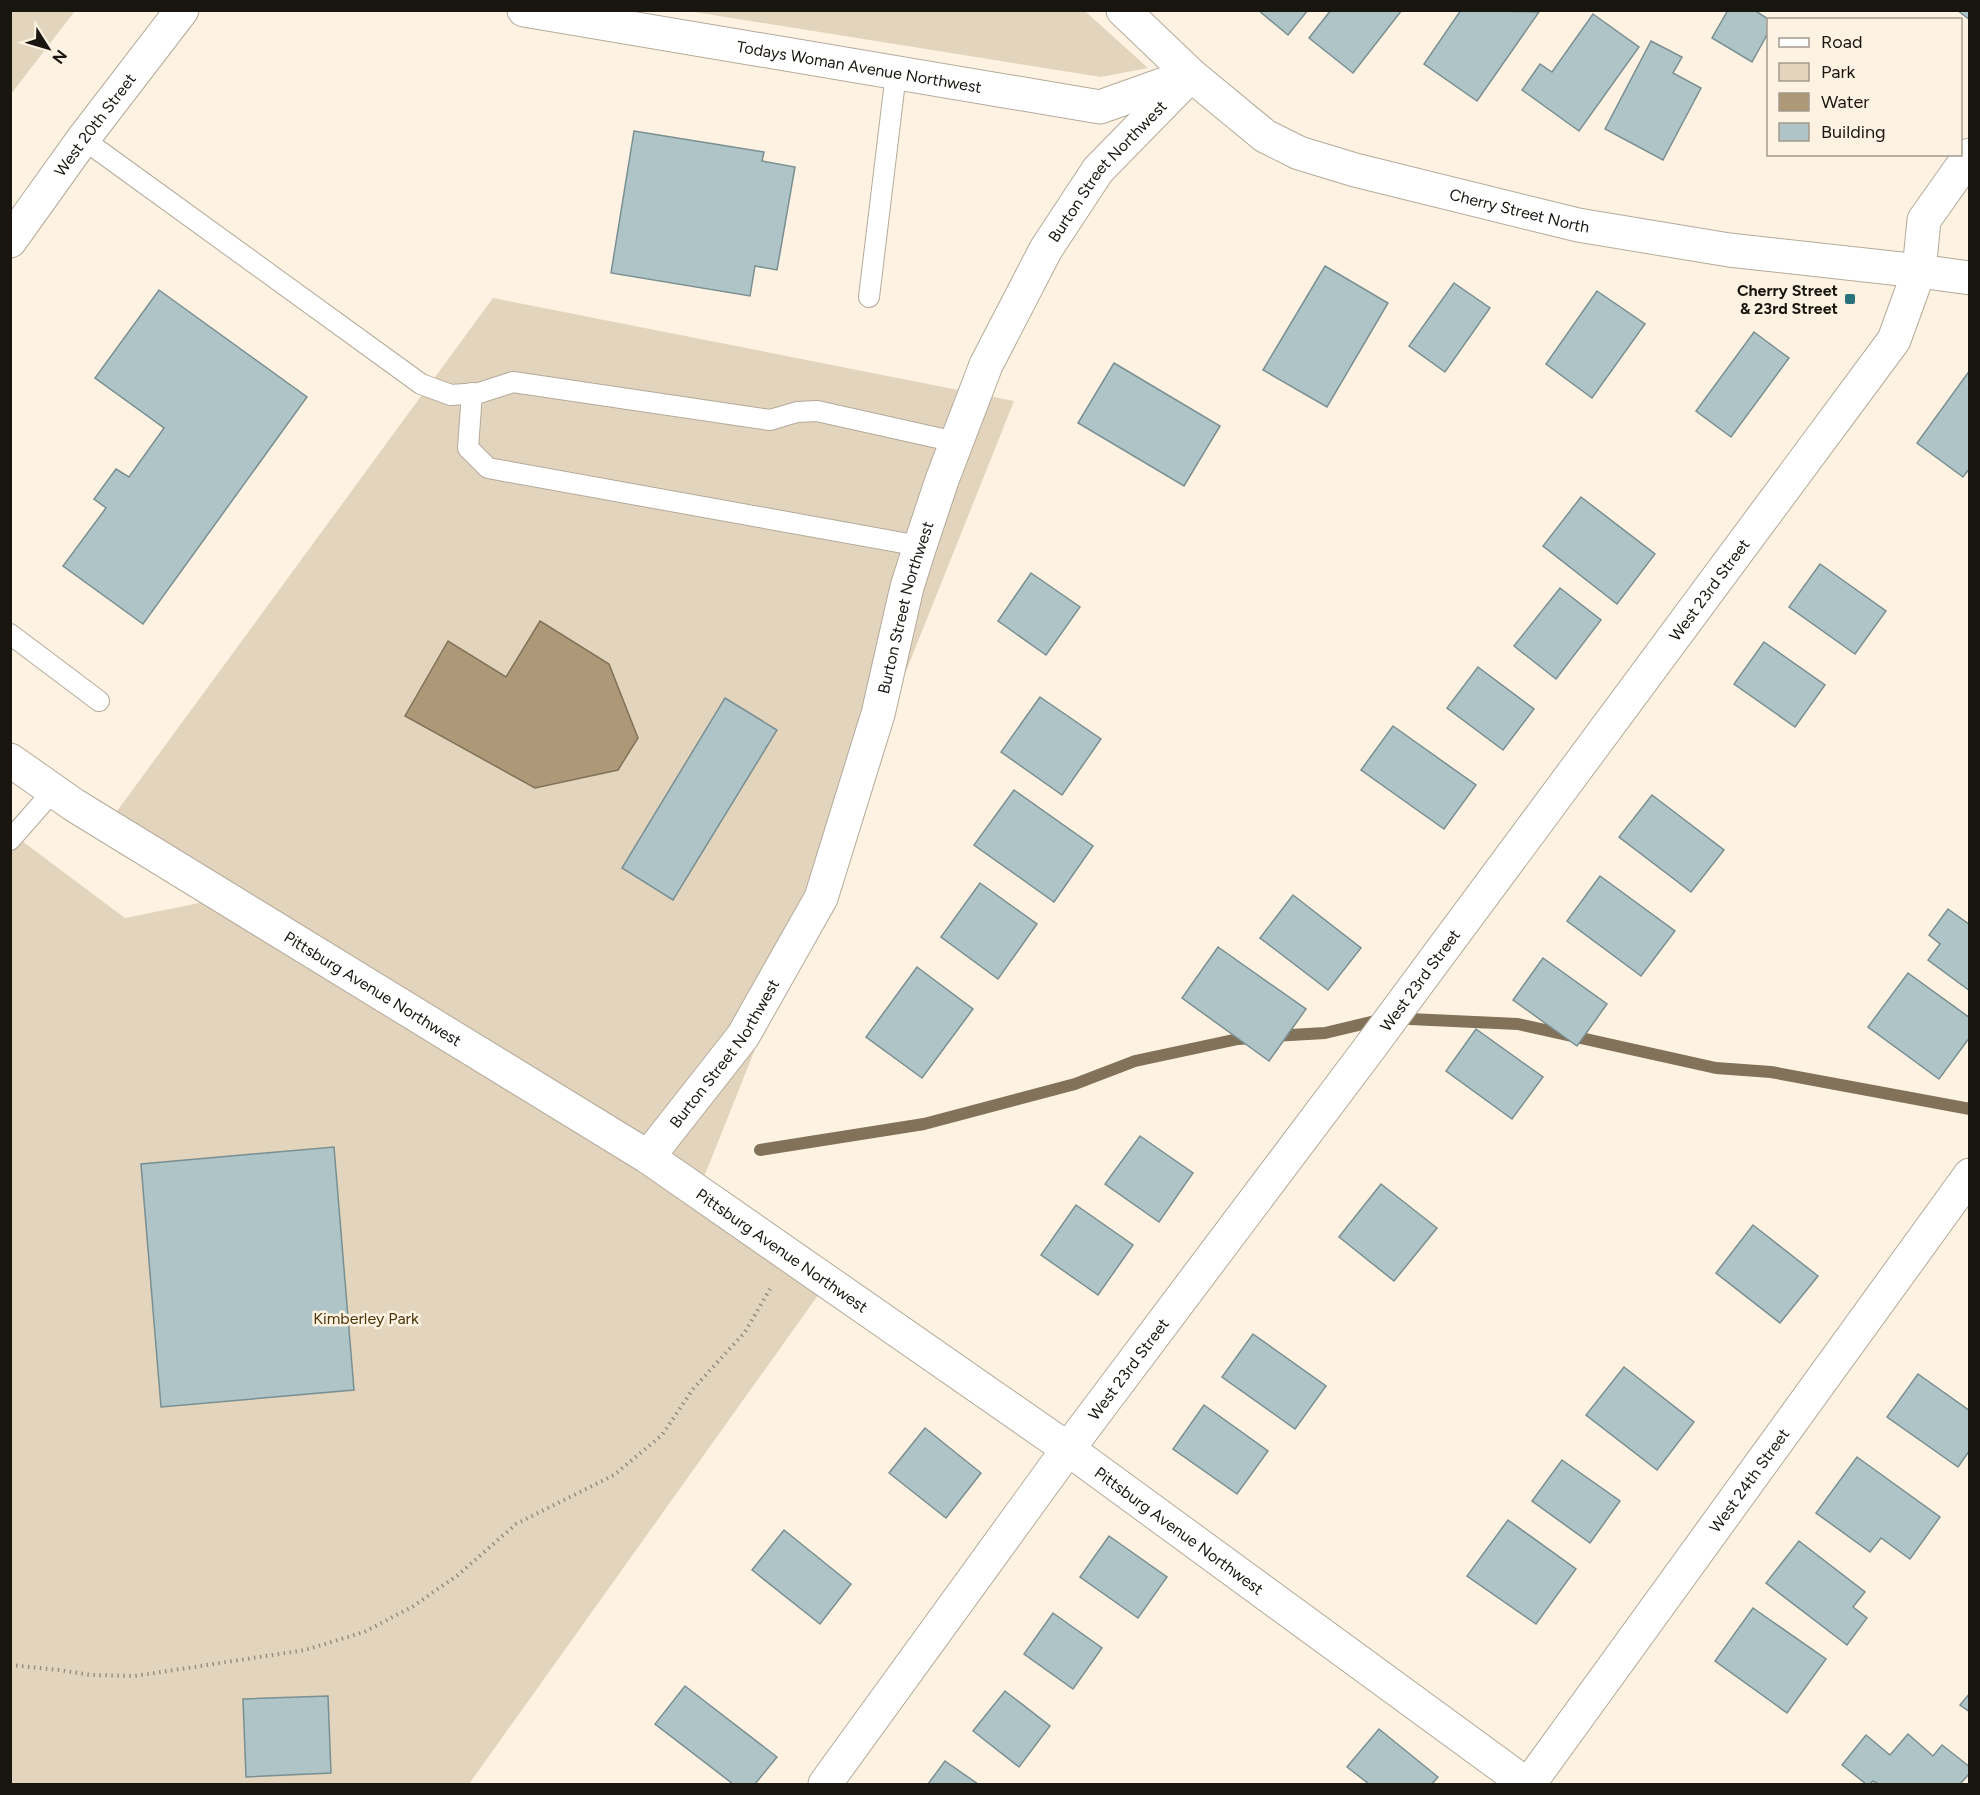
<svg xmlns="http://www.w3.org/2000/svg" width="1980" height="1795" viewBox="0 0 1980 1795" font-family="Figtree,sans-serif">
  <rect width="100%" height="100%" fill="#fef3e2"/>
  <g fill="#e2d4bd">
    <path d="M11,10L75,11L11,94L10,11Z"/>
    <path d="M688,11H1085L1148,68L1101,77Z"/>
    <path d="M493,298L1014,401L698,1192L826,1284L469,1784H11L10,832L125,918L214,900L109,822Z"/>
  </g>
  <path fill="#ad9978" stroke="#817259" stroke-width="1.5" d="M540,621L609,664L638,738L618,770L535,788L405,716L448,641L506,677Z"/>
  <g fill="none" stroke-linecap="round" stroke-linejoin="round">
    <g stroke="#817259" stroke-width="12">
      <path d="M1273,1036L1325,1033L1388,1018L1518,1024L1716,1068L1771,1072L1970,1109"/>
      <path d="M760,1150L924,1124L1075,1084L1135,1061L1238,1039L1253,1038"/>
    </g>
  </g>
  <g fill="#aec4c7" stroke="#7a8f92" stroke-width="1.5">
    <path d="M1258,10H1308L1288,35Z"/>
    <path d="M1331,10H1402L1353,73L1309,38Z"/>
    <path d="M1461,10L1539,12L1477,101L1424,64Z"/>
    <path d="M1728,10H1754L1770,20L1768,33L1752,62L1712,38Z"/>
    <path d="M1957,10H1970V20Z"/>
    <path d="M1593,14L1639,47L1579,131L1522,90L1540,64L1552,72Z"/>
    <path d="M1651,41L1682,57L1673,73L1701,88L1663,160L1605,129Z"/>
    <path d="M634,131L764,152L762,161L795,167L777,270L755,266L750,296L611,273Z"/>
    <path d="M1325,266L1388,303L1327,407L1263,370Z"/>
    <path d="M1454,283L1490,308L1445,372L1409,346Z"/>
    <path d="M159,290L307,397L143,624L63,566L106,508L94,499L116,469L129,477L164,428L95,378Z"/>
    <path d="M1597,291L1645,324L1592,398L1546,364Z"/>
    <path d="M1754,332L1789,358L1731,437L1696,411Z"/>
    <path d="M1114,363L1220,426L1184,486L1078,423Z"/>
    <path d="M1970,370V468L1963,477L1917,443Z"/>
    <path d="M1581,497L1655,554L1617,604L1543,546Z"/>
    <path d="M1820,564L1886,611L1855,654L1789,607Z"/>
    <path d="M1031,573L1080,607L1046,655L998,621Z"/>
    <path d="M1560,588L1601,620L1556,679L1514,646Z"/>
    <path d="M1764,642L1825,685L1795,727L1734,684Z"/>
    <path d="M1478,667L1534,709L1503,750L1447,708Z"/>
    <path d="M1040,697L1101,739L1062,795L1001,752Z"/>
    <path d="M725,698L777,730L673,900L622,868Z"/>
    <path d="M1393,726L1476,785L1444,829L1361,770Z"/>
    <path d="M1014,790L1093,846L1054,902L974,845Z"/>
    <path d="M1652,795L1724,850L1691,892L1619,837Z"/>
    <path d="M1600,876L1675,931L1641,976L1567,921Z"/>
    <path d="M980,883L1037,924L998,979L941,937Z"/>
    <path d="M1293,895L1361,948L1328,990L1260,938Z"/>
    <path d="M1948,909L1970,925V991L1928,960L1940,944L1929,935Z"/>
    <path d="M1218,947L1306,1009L1269,1061L1182,998Z"/>
    <path d="M1543,958L1607,1004L1577,1046L1513,1000Z"/>
    <path d="M917,967L973,1009L922,1078L866,1037Z"/>
    <path d="M1908,973L1970,1018V1037L1939,1079L1868,1027Z"/>
    <path d="M1476,1029L1543,1077L1512,1119L1446,1071Z"/>
    <path d="M1140,1136L1193,1173L1159,1222L1105,1184Z"/>
    <path d="M334,1147L354,1390L161,1407L141,1164Z"/>
    <path d="M1381,1184L1437,1228L1394,1281L1339,1237Z"/>
    <path d="M1076,1205L1133,1245L1098,1295L1041,1255Z"/>
    <path d="M1753,1225L1818,1276L1780,1323L1716,1273Z"/>
    <path d="M1253,1334L1326,1386L1295,1429L1222,1377Z"/>
    <path d="M1624,1367L1694,1422L1657,1470L1586,1415Z"/>
    <path d="M1918,1374L1970,1411V1450L1958,1467L1887,1417Z"/>
    <path d="M1204,1405L1268,1451L1237,1494L1173,1449Z"/>
    <path d="M925,1428L981,1473L946,1518L889,1473Z"/>
    <path d="M1857,1457L1940,1517L1910,1559L1881,1538L1870,1552L1816,1513Z"/>
    <path d="M1562,1460L1620,1501L1590,1543L1532,1501Z"/>
    <path d="M1508,1520L1576,1569L1536,1624L1467,1576Z"/>
    <path d="M784,1530L851,1584L820,1624L752,1570Z"/>
    <path d="M1109,1536L1167,1577L1138,1618L1080,1577Z"/>
    <path d="M1799,1541L1865,1592L1853,1607L1867,1618L1847,1645L1766,1583Z"/>
    <path d="M1753,1608L1826,1659L1787,1713L1715,1661Z"/>
    <path d="M1053,1613L1102,1648L1073,1689L1024,1654Z"/>
    <path d="M685,1686L777,1757L755,1784H733L655,1724Z"/>
    <path d="M1005,1691L1050,1726L1019,1767L973,1731Z"/>
    <path d="M1970,1693V1712L1960,1705Z"/>
    <path d="M328,1696L331,1773L246,1777L243,1699Z"/>
    <path d="M1379,1729L1438,1777L1432,1784H1369L1347,1767Z"/>
    <path d="M1908,1734L1933,1756L1942,1745L1970,1767V1773L1960,1784H1878L1873,1781L1870,1784H1866L1842,1765L1866,1735L1890,1755Z"/>
    <path d="M945,1761L978,1784H928Z"/>
  </g>
  <g fill="none" stroke-linecap="round" stroke-linejoin="round">
    <g stroke="#b4aa9a" stroke-width="22">
      <g id="service">
        <path d="M83,139L421,384L451,395L479,393L513,382L770,420L797,412L817,411L956,442"/>
        <path d="M869,297L896,73"/>
        <path d="M472,393L468,448L488,468L920,546"/>
        <path d="M10,634L99,701"/>
        <path d="M10,840L53,791"/>
      </g>
    </g>
    <g stroke="#b4aa9a" stroke-width="35">
      <g id="minor">
        <path id="s1" d="M524,10L1100,107L1184,77"/>
        <path id="s2" d="M1123,10L1191,75L1265,136L1299,153L1355,170L1578,225L1729,250L1919,271L1970,278"/>
        <path id="s3" d="M10,241L83,139L182,10"/>
        <path id="s4" d="M10,760L74,805L648,1157L1068,1449L1526,1784"/>
        <path id="s5" d="M648,1157L743,1036L821,898L878,714L907,587L920,546L942,480L986,365L1046,249L1098,170L1191,75"/>
        <path id="s6" d="M825,1784L1068,1449L1368,1050L1894,340L1919,271L1924,220L1970,155"/>
        <path id="s7" d="M1529,1784L1970,1175"/>
      </g>
    </g>
    <path stroke="#958e82" stroke-width="4" stroke-dasharray="1.5 4.5" stroke-linecap="butt" d="M10,1665L59,1670L91,1675L135,1676L305,1650L364,1632L412,1607L458,1575L516,1524L614,1475L662,1435L693,1389L745,1332L770,1289"/>
    <use href="#service" stroke="#fff" stroke-width="20"/>
    <use href="#minor" stroke="#fff" stroke-width="33"/>
  </g>
  <rect fill="#2a737b" stroke="#fef3e2" stroke-width="2" x="1844" y="293" width="12" height="12" rx="3"/>
  <g text-anchor="middle" stroke-width="5" stroke-linejoin="round" paint-order="stroke">
    <g font-size="16" fill="#191610" stroke="#fef3e2">
      <text dy="6" stroke="none"><textPath href="#s1" startOffset="340">Todays Woman Avenue Northwest</textPath></text>
      <text dy="6" stroke="none"><textPath href="#s3" startOffset="144">West 20th Street</textPath></text>
      <text dy="6" stroke="none"><textPath href="#s5" startOffset="1101">Burton Street Northwest</textPath></text>
      <text dy="6" stroke="none"><textPath href="#s2" startOffset="456">Cherry Street North</textPath></text>
      <text dy="6" stroke="none"><textPath href="#s6" startOffset="1486">West 23rd Street</textPath></text>
      <text dy="6" stroke="none"><textPath href="#s5" startOffset="615">Burton Street Northwest</textPath></text>
      <text dy="6" stroke="none"><textPath href="#s6" startOffset="1000">West 23rd Street</textPath></text>
      <text dy="6" stroke="none"><textPath href="#s4" startOffset="429">Pittsburg Avenue Northwest</textPath></text>
      <text dy="6" stroke="none"><textPath href="#s5" startOffset="129">Burton Street Northwest</textPath></text>
      <text dy="6" stroke="none"><textPath href="#s4" startOffset="915">Pittsburg Avenue Northwest</textPath></text>
      <text dy="6" stroke="none"><textPath href="#s6" startOffset="514">West 23rd Street</textPath></text>
      <text dy="6" stroke="none"><textPath href="#s7" startOffset="375">West 24th Street</textPath></text>
      <text dy="6" stroke="none"><textPath href="#s4" startOffset="1401">Pittsburg Avenue Northwest</textPath></text>
    </g>
    <g font-size="16" font-weight="bold" fill="#191610" stroke="#fef3e2" text-anchor="end">
      <text x="1838" y="296">Cherry Street<tspan x="1838" dy="18">&amp; 23rd Street</tspan></text>
    </g>
    <g font-size="16" fill="#4b350a" stroke="#fef3e2">
      <text x="366" y="1324">Kimberley Park</text>
    </g>
  </g>
  <rect width="1980" height="1795" fill="none" stroke="#191610" stroke-width="24"/>
  <rect x="1767" y="18" width="195" height="138" fill="#fef3e2" stroke="#a29b8e" stroke-width="1.5"/>
  <rect x="1779" y="38" width="30" height="9" fill="#ffffff" stroke="#a29b8e" stroke-width="1.5"/>
  <text x="1821" y="48" font-size="18" fill="#191610">Road</text>
  <rect x="1779" y="63" width="30" height="18" fill="#e2d4bd" stroke="#a29b8e" stroke-width="1.5"/>
  <text x="1821" y="78" font-size="18" fill="#191610">Park</text>
  <rect x="1779" y="93" width="30" height="18" fill="#ad9978" stroke="#a29b8e" stroke-width="1.5"/>
  <text x="1821" y="108" font-size="18" fill="#191610">Water</text>
  <rect x="1779" y="123" width="30" height="18" fill="#aec4c7" stroke="#a29b8e" stroke-width="1.5"/>
  <text x="1821" y="138" font-size="18" fill="#191610">Building</text>
  <g transform="translate(48 48) rotate(127)" stroke="#fef3e2" stroke-width="4.5" paint-order="stroke">
  <path d="M0-4.5L10 22L0 15L-10 22Z" fill="#191610"/>
  <text y="-9" font-size="16" font-weight="bold" text-anchor="middle" fill="#191610">N</text>
  </g>
</svg>
